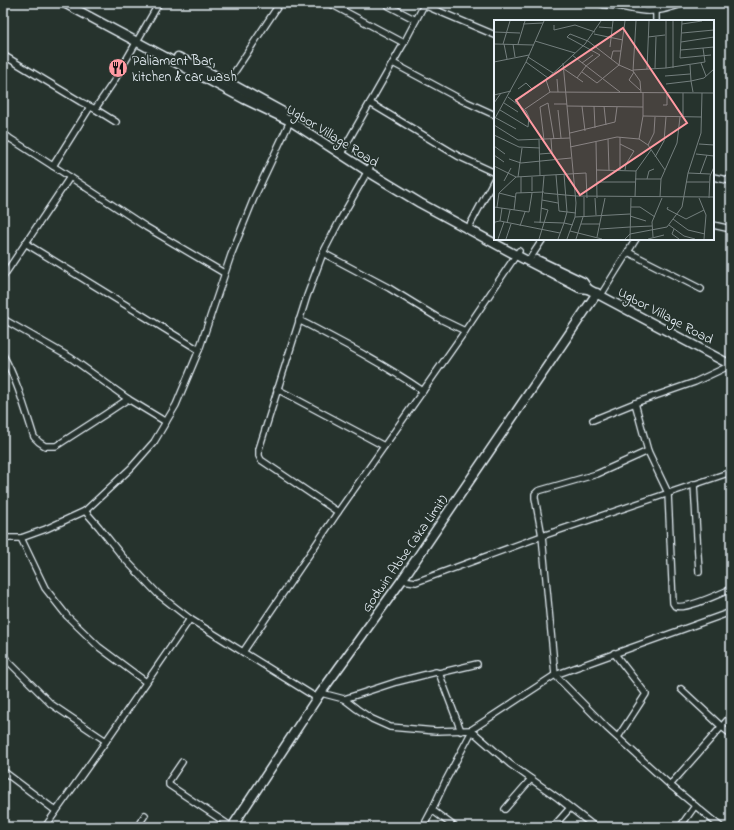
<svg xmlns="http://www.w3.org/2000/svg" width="734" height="830" viewBox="0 0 734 830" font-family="'Indie Flower',sans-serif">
  <rect width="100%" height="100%" fill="#26332d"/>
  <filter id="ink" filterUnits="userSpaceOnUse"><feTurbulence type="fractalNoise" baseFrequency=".025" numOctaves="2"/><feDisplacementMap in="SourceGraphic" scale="8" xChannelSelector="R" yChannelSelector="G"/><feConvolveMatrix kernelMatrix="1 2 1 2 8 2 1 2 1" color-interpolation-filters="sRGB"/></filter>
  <g filter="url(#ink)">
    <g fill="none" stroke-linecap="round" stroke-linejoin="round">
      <g stroke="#e8f1f8" stroke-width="8">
        <g id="street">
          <path d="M329,3L404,43"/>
          <path d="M599,3C605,6 610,5 617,6C626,8 636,10 645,11C659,12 672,7 685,3"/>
          <path d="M729,3L731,33"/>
          <path d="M424,5L495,35"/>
          <path d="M389,6L416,20"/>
          <path d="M656,11V21"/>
          <path d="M3,55L81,102L95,109L114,81L159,3"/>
          <path d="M393,63L462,100L495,115"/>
          <path d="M228,82L280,3"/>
          <path d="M370,103L458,156L495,173"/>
          <path d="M95,109L116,122"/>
          <path d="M3,134L70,177L146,227L224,273"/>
          <path d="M3,144L8,137"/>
          <path d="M343,150L404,43L425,3"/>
          <path d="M53,166L90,107"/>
          <path d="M713,177L731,181"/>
          <path d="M470,225L495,178"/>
          <path d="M713,225L731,229"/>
          <path d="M25,243L199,350"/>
          <path d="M628,252L701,289"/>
          <path d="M323,253L389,288L438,318L465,331"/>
          <path d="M531,257L543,239"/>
          <path d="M3,277L70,177"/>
          <path d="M601,295L636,239"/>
          <path d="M3,319L71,358L128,399L166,422"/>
          <path d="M299,320C341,342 384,364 423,391"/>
          <path d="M3,355C17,380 25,409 34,437L39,442L45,446H56L104,415L128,399"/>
          <path d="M277,389L384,446"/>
          <path d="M635,403L648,451L668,493L673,603L675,606C686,610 719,594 731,589"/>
          <path d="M593,420L635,403L695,382L731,365"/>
          <path d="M648,451L597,474L538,491L535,494V498L542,536L555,675L607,728L670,785L721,827"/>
          <path d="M694,484L699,572"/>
          <path d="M85,511L99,527L122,556L158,594L190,619"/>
          <path d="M338,512L261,460L259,456V449L307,296L323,253L340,220L370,167"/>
          <path d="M3,538H21L46,529L85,511L131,468L154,442L176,405L199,350L231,255L254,198L292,117"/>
          <path d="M21,538L45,588L67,616L99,647L146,682"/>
          <path d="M402,580L416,582L542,536L731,472"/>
          <path d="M243,652L338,512L465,331L519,251"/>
          <path d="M614,653L646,694L618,737"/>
          <path d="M3,656L51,704L106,741"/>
          <path d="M439,673L477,664"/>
          <path d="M681,689L722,727L731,734"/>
          <path d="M321,693L344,699L357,709L372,719L390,727L436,731L471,730L510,764L558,798L595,827"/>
          <path d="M344,699L396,682L436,672L439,673L461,731"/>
          <path d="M471,730L555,675L731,612"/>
          <path d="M182,762L169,781V785L232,827"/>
          <path d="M3,771L56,811"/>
          <path d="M670,785L731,716"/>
          <path d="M505,809L531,779"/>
          <path d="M432,810L455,827"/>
          <path d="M45,827L106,741L190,619L317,698"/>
          <path d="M137,827L145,815"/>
          <path d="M423,827L432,810L446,780L472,731"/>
          <path d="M553,827L570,808"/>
          <path d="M680,827L695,806"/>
        </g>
      </g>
      <g stroke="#e8f1f8" stroke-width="11">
        <g id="secondary">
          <path d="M64,3L244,99L290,121L367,171L420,203L516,255L580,288L588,289"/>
          <path d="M178,57L228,82L283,112"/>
          <path d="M537,260L583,282L588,289L731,365"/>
          <path d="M232,827L317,698L402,580L597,293"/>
        </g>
      </g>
      <use href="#street" stroke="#26332d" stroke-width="5.5"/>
      <use href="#secondary" stroke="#26332d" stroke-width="8"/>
    </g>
  </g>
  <defs>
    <g id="restaurant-disc" transform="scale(1)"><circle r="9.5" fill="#ff9aa2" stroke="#26332d"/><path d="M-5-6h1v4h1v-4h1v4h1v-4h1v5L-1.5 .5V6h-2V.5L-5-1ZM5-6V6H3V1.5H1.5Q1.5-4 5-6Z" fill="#111"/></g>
  </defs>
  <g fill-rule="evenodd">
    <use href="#restaurant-disc" x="118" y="68"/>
  </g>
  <g text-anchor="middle" stroke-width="3.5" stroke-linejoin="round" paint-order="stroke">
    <g font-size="14" fill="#e8f1f8" stroke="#26332d" text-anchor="start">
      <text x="132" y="65">Paliament Bar,<tspan x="132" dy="16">kitchen &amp; car wash</tspan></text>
    </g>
    <g font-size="14" fill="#e8f1f8" stroke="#26332d">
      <text transform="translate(333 135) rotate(32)" y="5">Ugbor Village Road</text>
      <text transform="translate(666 315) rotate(28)" y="5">Ugbor Village Road</text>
      <text transform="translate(404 553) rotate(-55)" y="5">Godwin Abbe (aka Limit)</text>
    </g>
  </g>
  <g transform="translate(494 20)">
    <rect width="220" height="220" fill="#26332d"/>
    <path fill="none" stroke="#747f7e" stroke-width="1" d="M142,1L139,51L146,61L147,73M172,1V48L211,42L209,28L220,27M188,1L186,38L217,35M29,4L49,3M188,4L208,1M60,5V10L81,5L101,12M105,7L118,8M0,12L26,13M188,13L220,10M100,14L129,20M154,17L171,15M41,21L81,33M94,21L125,45L139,51M187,22L220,17M0,24L40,25M9,24L16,1M10,24L13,39M19,24L21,37M24,24L31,1M116,27L119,1M187,30L209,28M78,35L126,72M34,37L59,53M117,39L119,31H127M0,42L35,35M32,42L54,58M69,43L82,183L81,197L73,219M88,43L99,35M207,43L212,56M161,48L162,17M179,48V1M70,49L89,62M153,49L155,1M139,50L172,48M88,52L103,63L125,45L131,1M140,52L135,60L146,70M171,56L196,54M83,58L92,46L106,35L73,17L76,14L94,21M63,59L64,72M52,60L56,72M172,64L197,61L196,45M24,69L32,63L38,69M199,72L197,61L210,58L220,49M149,73V96L208,97M189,73V97M0,75L17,71M21,82L54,58L91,24L107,1M0,83L7,73M10,83L24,92M60,84H73M169,85H173V73M73,86L149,87M88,86L91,111M100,86L101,108M110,86L112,105M31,89L56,72L220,73M6,90L34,107L35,97L32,91L14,77M64,90L67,118M2,98L22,109M0,100L32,42L50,1M0,105L24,120L76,118M76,113L121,102L123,87M0,115L25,127L46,128M126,117V150M114,119L115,150M145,119L149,96M45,120L46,156M50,120L46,87L54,83L60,119M102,122L103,178M126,124L140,131L132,144L131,150M205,124L220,125M154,125L160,113L161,97M0,126L11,134M76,127L123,117L145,119L154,125L171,150M46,134L58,133L57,119M202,134L220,136M0,135L10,142M161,137L170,121L172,97M15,139L27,143L77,138M0,146L22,157L92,153L93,178M103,150L142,151M194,153L216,154M206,154L213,135M62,155L65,191L82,193M24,157L28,128M38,157V171M141,159H167M153,159L155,151L160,149M10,161L17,148M103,162H141M192,162H215M5,173L21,177M27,173V157M50,173L82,176M81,176L220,177M90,177V197M141,177L142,151L157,130M166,177L167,159L183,123L186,97M101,178L102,195M205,178L212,195L210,219M215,178L216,156L220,147M48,180L64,183M0,187L35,192L38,173M3,187L5,173L22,157M137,187H146L161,197M174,187L173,189L192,199L210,190M20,190L22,173L50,172M136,196L152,201M81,197L136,194M179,199L194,210L211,214M6,201L8,188M40,202L70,203L73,192L70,154M13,203L16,190M46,203L50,156M87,204H106M175,205L190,216L201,219M0,206L1,202L6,201L66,213M26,206L31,192M136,207L158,206M106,209L136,207M180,209L178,214L185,219M76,211L108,219M103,217L111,178M159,217L158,202L168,178M4,219L10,202M12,219L17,204M45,219L54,190L47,188M64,219L70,203L79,205M82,219L89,197M131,219L136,214L173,207L188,187L194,153L207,113L208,73M136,219L137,178M154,219L170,215"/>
    <path fill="#ff9aa2" fill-opacity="0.15" stroke="#ff9aa2" stroke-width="2" d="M129,8L193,103L86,175L22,80Z"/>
    <rect width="220" height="220" fill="none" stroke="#e8f1f8" stroke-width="2"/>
  </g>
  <rect width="734" height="830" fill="none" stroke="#26332d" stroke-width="16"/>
  <rect x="8" y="8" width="718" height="814" fill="none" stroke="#e8f1f8" stroke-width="1.5" filter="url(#ink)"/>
</svg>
